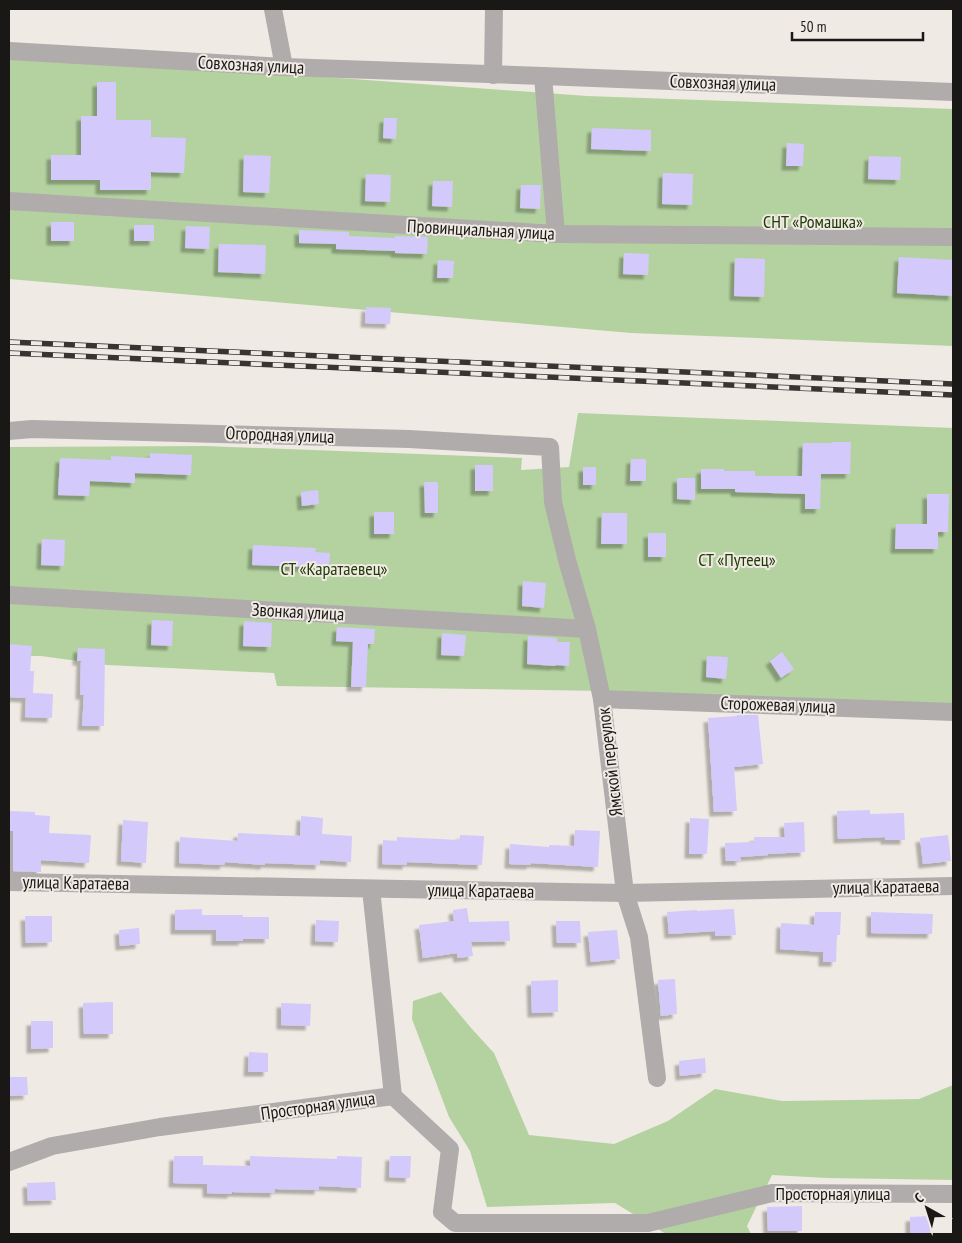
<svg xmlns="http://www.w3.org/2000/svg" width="962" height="1243" viewBox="0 0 962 1243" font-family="'PT Sans Narrow',sans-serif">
  <defs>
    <filter id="shadow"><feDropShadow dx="-4.5" dy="4.5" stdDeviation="1" flood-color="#0004"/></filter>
  </defs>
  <rect width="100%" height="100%" fill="#f0eae4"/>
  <g fill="#b4d2a0">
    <path d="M9,54L587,96L953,109V346L631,333L9,279Z"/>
    <path d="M578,413L953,428V709L648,705L619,709L616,698L604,691L277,686L274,673L107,665L41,656H9V447L205,446L522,458L521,470L569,467Z"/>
    <path d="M441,992L472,1029L494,1053L529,1135L614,1144L668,1121L715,1089L782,1101L919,1099L953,1085V1180L827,1178L772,1175L747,1226L751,1234H666L615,1203L487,1207L470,1151L449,1117L412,1019L413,1001Z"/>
  </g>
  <g fill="#d3c9fb" filter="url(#shadow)">
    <path d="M97,82H116V120H151V137L186,138L184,173L151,172V190H100V180H51V155H81V116H97Z"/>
    <path d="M384,118H397L396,139L383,138Z"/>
    <path d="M592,128L651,130V151L591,149Z"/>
    <path d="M787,143L804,144L803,166H786Z"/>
    <path d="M244,155L271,156L269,193L243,192Z"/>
    <path d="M869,156L901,157L900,180L868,179Z"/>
    <path d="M663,173L693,174L692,205L662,204Z"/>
    <path d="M366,174L391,175L390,202L365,201Z"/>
    <path d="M433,181H453L452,207L432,206Z"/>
    <path d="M521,185H541L540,209L520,208Z"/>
    <rect x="51" y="222" width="23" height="19"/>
    <rect x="134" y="225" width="20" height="16"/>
    <path d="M186,226L210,227L209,249L185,248Z"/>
    <path d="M299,230L349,232V236L395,238V236L428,237L427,254L395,253V251L336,249V244L299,243Z"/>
    <path d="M219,244L266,245L265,274L218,272Z"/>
    <path d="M624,253L649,254L648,275L623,274Z"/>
    <path d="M899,257L953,260V296L897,293Z"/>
    <path d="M735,258L765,259L764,297L734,296Z"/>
    <path d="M438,260L454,261L453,278H437Z"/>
    <path d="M366,307L391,308L390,324L365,323Z"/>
    <path d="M832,442H851L850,474H821L820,509H805V494L735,492V489H701V469H724V471H755V476H802L803,443H832Z"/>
    <path d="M150,453L192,455L191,475L135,473V483L90,481L89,496L58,495L60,458L111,460V456L150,458Z"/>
    <path d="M631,459H646V481H630Z"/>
    <rect x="475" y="465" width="18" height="26"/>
    <rect x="583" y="467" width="13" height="18"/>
    <path d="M677,478H695V500L677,499Z"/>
    <path d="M424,482H438V513H425Z"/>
    <path d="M318,490L319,504L302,506L301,492Z"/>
    <path d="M927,494H949L948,532H938V549H895L896,524H927Z"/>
    <rect x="374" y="512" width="20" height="22"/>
    <path d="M602,513H627V544H601Z"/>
    <rect x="648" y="533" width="18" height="24"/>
    <path d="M42,539L65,540L64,566L41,565Z"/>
    <path d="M253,545L316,548L315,552L330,553L329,568L252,565Z"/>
    <path d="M523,581L546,583L544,608L522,606Z"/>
    <path d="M152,620L173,621L172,646L151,645Z"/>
    <path d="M244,621L272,623L271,647L243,646Z"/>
    <path d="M337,627L375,629L374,644H368L366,687H351L353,642L336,641Z"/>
    <path d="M442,633L466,635L464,656L441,655Z"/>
    <path d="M528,636L557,638V642H570L569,666L556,665L555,666L527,664Z"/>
    <path d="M9,644L32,646L30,671H34L33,693L53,694L52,718L25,717L26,698L9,697Z"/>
    <path d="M78,648L105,649L104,726H82L84,695H80L81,661H77Z"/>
    <path d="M782,652L794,669L781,678L770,661Z"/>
    <path d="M707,656L728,657L726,679L706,677Z"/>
    <path d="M737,715H758L763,764L734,767L737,811L714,812L708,718L737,716Z"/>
    <path d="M870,810V814L904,813L905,840H885V837L838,839L837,811Z"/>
    <path d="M10,811L35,812V815L50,816L49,833L91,835L89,863L41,860V872L13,871V831H9Z"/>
    <path d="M301,816L323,818L322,834L352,836L351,862L320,860V865L265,863V865L225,862L224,865L179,863L180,837L237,841L238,833L300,836Z"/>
    <path d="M690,818L709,819L707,854H689Z"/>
    <path d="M123,820L148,822L146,863L121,861Z"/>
    <path d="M804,822L805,852L768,854V855L740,857L741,861H726L725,843L754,842V837H785L784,823Z"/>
    <path d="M575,830L600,831L598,867L531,863V865L509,864L510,844L549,847V845L574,846Z"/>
    <path d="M460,835L484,836L482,865L407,862V865L382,864L383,840L397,841V837L460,840Z"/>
    <path d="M948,835L951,861L923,864L920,838Z"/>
    <path d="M467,908L469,922L509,921L510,941L471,942L473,956L458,958L457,953L423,958L419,925L454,921L453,910Z"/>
    <path d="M202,909V915H243V917H269V939H243V941H216V930H175V910Z"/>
    <path d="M734,909L736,935L715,936V931L669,934L667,912L697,910V911Z"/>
    <path d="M815,912H841L840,935H837L836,962H823V952L780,949L781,923L814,925Z"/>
    <path d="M871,912L933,914L932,934L871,933Z"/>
    <path d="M25,916H52V942L26,943Z"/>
    <path d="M316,920L339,921L338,942L315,941Z"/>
    <path d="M556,921H580L581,943H557Z"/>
    <path d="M139,928L140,944L120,946L119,930Z"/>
    <path d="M617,930L620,959L591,962L588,932Z"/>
    <path d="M675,979L677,1014L661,1016L658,980Z"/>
    <path d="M558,980V1012L532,1013L531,981Z"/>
    <path d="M113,1002V1034H84L83,1003Z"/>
    <path d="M281,1003L311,1004L310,1026L281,1025Z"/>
    <path d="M31,1021H53V1048L31,1049Z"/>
    <path d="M249,1052L268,1053V1072H248Z"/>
    <path d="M705,1058L706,1073L680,1076L679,1061Z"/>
    <path d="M9,1077H27L28,1095L9,1096Z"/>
    <path d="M174,1156H203V1165L250,1166V1156L337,1159V1156L362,1157L361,1188L319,1186V1190L275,1189V1193L232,1192V1194L207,1193V1184L173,1183Z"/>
    <path d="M390,1156H411L410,1178L389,1177Z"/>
    <path d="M55,1182L56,1200L28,1201L27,1183Z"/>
    <path d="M802,1206V1231H768L767,1207Z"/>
    <path d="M930,1216V1234H910V1217Z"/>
  </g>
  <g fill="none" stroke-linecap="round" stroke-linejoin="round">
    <g stroke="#b0acab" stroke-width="18">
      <path d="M273,9L284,67"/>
      <path d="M9,51L284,67L543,76L953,92"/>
      <path d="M493,75L494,9"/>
      <path d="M543,76L556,234"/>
      <path d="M9,201L556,234L953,237"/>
      <path d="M9,431L32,429L409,439L550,447L553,502L567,560L587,629L602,699L625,893L639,937L657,1078"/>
      <path d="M9,595L587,629"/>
      <path d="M602,699L953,712"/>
      <path d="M9,882L625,893L953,886"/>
      <path d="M371,889L393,1096"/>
      <path d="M9,1162L52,1146L160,1127L393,1096L450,1149L442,1212L455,1223H648L772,1193L953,1194"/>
    </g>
    <g stroke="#373432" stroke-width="5.5">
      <g id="rail">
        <path d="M9,342L953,384"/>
        <path d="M9,353L953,395"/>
      </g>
    </g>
    <use href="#rail" stroke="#f0eae4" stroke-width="4" stroke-dasharray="11" stroke-linecap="butt"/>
  </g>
  <g text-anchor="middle" stroke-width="4" stroke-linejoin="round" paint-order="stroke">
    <g font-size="18" fill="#1a1816" stroke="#f0eae4">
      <text transform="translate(251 65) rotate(3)" y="6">Совхозная улица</text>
      <text transform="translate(723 83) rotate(2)" y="6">Совхозная улица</text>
      <text transform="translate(481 230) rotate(3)" y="6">Провинциальная улица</text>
      <text transform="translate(280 435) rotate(2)" y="6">Огородная улица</text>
      <text transform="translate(298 612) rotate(3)" y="6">Звонкая улица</text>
      <text transform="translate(778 705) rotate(2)" y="6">Сторожевая улица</text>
      <text transform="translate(610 762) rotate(-97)" y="6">Ямской переулок</text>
      <text transform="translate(76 883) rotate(1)" y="6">улица Каратаева</text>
      <text transform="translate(886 887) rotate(-1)" y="6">улица Каратаева</text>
      <text transform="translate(481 891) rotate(1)" y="6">улица Каратаева</text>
      <text transform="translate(318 1106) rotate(-8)" y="6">Просторная улица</text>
      <text x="833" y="1200">Просторная улица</text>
    </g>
    <g font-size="18" fill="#213d05" stroke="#f0eae4">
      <text x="813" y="228">СНТ «Ромашка»</text>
      <text x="737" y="566">СТ «Путеец»</text>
      <text x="334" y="575">СТ «Каратаевец»</text>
    </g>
  </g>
  <rect width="962" height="1243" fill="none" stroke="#1a1816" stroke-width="20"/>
  <g transform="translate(927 1208) rotate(321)" stroke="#f0eae4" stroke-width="4" paint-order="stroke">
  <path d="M0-4L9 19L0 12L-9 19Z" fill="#1a1816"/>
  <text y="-8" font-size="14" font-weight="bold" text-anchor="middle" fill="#1a1816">С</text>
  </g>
  <path d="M792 32v8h131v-8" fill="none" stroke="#1a1816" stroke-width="2.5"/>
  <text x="800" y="32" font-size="15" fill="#1a1816" stroke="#f0eae4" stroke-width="4" paint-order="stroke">50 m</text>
</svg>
